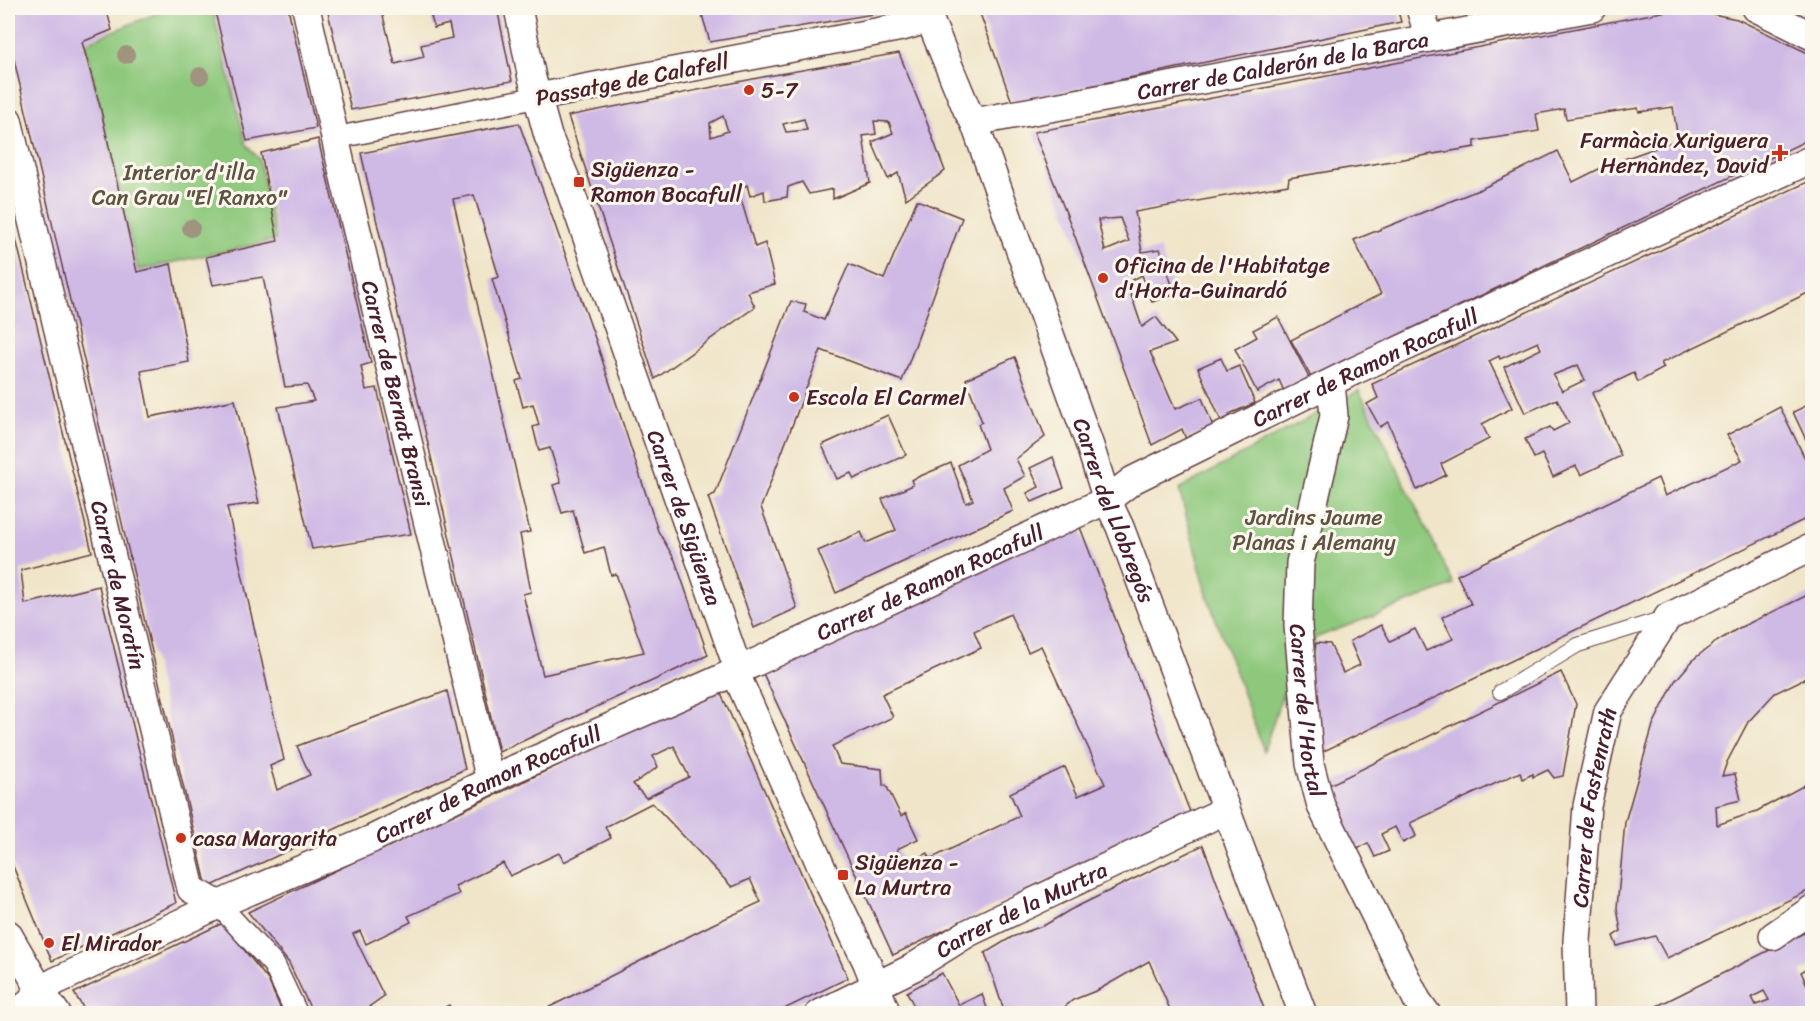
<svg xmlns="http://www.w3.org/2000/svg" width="1820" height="1021" viewBox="0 0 1820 1021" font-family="Sriracha,sans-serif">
  <rect width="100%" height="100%" fill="#fbf7ec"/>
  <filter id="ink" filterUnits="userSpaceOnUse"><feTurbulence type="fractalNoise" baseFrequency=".0167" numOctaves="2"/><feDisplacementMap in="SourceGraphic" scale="12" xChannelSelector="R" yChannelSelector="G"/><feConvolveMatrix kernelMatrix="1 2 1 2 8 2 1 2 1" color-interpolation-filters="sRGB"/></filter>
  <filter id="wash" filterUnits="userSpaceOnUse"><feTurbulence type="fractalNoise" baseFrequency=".008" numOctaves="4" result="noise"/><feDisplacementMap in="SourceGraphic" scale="24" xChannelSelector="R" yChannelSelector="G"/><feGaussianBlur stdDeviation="1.35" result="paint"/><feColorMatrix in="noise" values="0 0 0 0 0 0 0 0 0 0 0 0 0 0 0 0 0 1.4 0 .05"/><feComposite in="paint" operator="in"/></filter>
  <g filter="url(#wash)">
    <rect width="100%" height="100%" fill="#f0e5c9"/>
    <g fill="#8dc87c" stroke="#6c7454" stroke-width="1.5">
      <path d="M169,8H212L246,144L259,159L276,240L138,270L85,43Z"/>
      <path d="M1359,390L1454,585L1315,638L1306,678L1303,748L1282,695L1264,751L1208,598L1179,489Z"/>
    </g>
    <g id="blocks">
      <g fill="#cfb9e5" fill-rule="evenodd">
        <path d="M8,8H106L112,30L82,42L100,106L137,272L171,264L189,362L141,371L150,417L235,400L259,503L227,507L284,760L270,766L277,790L310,775L297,746L447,691L465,769L207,888L8,34Z"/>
        <path d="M214,8H288L316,128L247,141Z"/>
        <path d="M327,8H381L395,64L424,57L421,45L452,38L449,24L434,28L429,8H497L512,81L351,110Z"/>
        <path d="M700,8H883L885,12L710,42Z"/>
        <path d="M978,8H1397L1401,22L1012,102Z"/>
        <path d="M1441,8H1480V9L1443,15Z"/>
        <path d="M1683,8L1737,19L1812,55V138L1400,334L1312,379L1291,340L1381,294L1354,240L1481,189L1558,151L1573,182L1607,165L1678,140L1673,107L1639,112L1638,108L1566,119L1564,109L1536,114L1539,131L1475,141V147L1289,178L1288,185L1135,212L1142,252L1160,249L1175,294L1152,302L1142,275L1127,283L1142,327L1156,317L1176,343L1150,352L1175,409L1202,398L1214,429L1186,439L1182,429L1152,445L1070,223L1034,132ZM1120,218L1129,241L1105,251L1098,220Z"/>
        <path d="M899,53L926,120L945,171L906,199L898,173L888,179L872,142L893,133L889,122L874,121L876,134L863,136L870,183L833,199V189L809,194L802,182L788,187L787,197L765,201L764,191L750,196L747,185L738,189L755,247L765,243L775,284L748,292L755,307L655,379L568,116L768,76ZM723,116L728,131L711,137L710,123ZM804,119L807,130L786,132L783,124Z"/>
        <path d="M519,123L596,341L658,531L675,560L708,655L499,752L361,153ZM474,195L499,277L492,279L522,379L516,381L523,407L533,404L539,425L533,427L539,451L550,448L561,483L553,485L562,513L573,510L585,553L604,547L611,575L616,574L644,652L543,675L523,594L531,592L520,534L530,532L453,199Z"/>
        <path d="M318,139L371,363L361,366L366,390L377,388L411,534L312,549L278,407L314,401L307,385L285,387L263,277L213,285L206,257L278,241L261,153Z"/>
        <path d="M1812,180V291L1661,363L1664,368L1638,382L1634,373L1592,393L1621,456L1581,475L1576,466L1553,477L1542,454L1534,458L1525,439L1550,427L1553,431L1569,423L1557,399L1525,413L1504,367L1541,349L1538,342L1500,359L1499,356L1489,361L1512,408L1482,424L1489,439L1441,464L1446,475L1417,490L1388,422L1380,427L1367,404L1378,398L1372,384ZM1578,365L1585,380L1562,391L1553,375Z"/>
        <path d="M917,200L962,218L902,381L821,350L761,507L797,608L754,628L708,497L715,494L791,301L806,304L804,312L824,320L849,264L884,279Z"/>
        <path d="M8,206L92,552L21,570L25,604L99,586L176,903L52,961L8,854Z"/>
        <path d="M1278,317L1309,378L1284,391L1279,380L1257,392L1235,349L1257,337L1253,330Z"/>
        <path d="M1015,357L1045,437L1016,459L1025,476L1004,488L1013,511L836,593L818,551L861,532L866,543L896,530L882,499L913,485L911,480L951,463L966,503L973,500L958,465L987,449L978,424L982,422L966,379Z"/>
        <path d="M1221,358L1227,371L1239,366L1255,403L1229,414L1231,419L1222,423L1198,368Z"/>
        <path d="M1812,403V442L1808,444L1793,412Z"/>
        <path d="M1780,407L1812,473V480L1807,483L1812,493V516L1322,752L1309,681L1316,643L1330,644L1343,673L1360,665L1350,641L1381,625L1390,641L1415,629L1426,651L1453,639L1442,617L1471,604L1457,575L1658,478L1665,496L1742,460L1727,435Z"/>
        <path d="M888,415L906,455L854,479L851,473L837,479L822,445Z"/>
        <path d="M1053,457L1064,488L1032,502L1027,493L1039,487L1030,468Z"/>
        <path d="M1078,522L1190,812L893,955L761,669ZM1010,614L1028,652L1041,646L1105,784L1078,796L1065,767L1010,793L1020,816L930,859L928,853L904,864L897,849L918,839L906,813L901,816L886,785L883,786L882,769L840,764L832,746L893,717L882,694L981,648L974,631Z"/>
        <path d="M1812,593V675L1775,693L1748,722L1727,762L1722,776L1735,774L1741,800L1716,806L1717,825L1757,811L1812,781V889L1667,958L1655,936L1617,946L1613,936L1621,931L1617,908L1625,822L1653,725L1675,681L1695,658L1716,642L1737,629Z"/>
        <path d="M1561,672L1576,704L1563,776L1554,778L1548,770L1533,777V774L1522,779L1520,772L1410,823L1416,836L1403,843L1395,827L1381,834L1389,851L1375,857L1368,843L1355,849L1325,787Z"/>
        <path d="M719,689L848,978L774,1014H536L713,924L761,902L750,879L732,887L652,803L605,827L611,838L564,862L559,853L510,876L503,863L455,886L459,894L408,916L411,922L366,944L360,931L353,934L384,996L370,1006L373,1014H313L289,963L248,912ZM674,746L689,777L646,798L633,784L658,767L653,756Z"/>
        <path d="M1203,845L1266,1014H1172L1149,961L1098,990L1073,1000L1060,1011L1061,1014H1005L985,953L1012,937L1045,925L1070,910Z"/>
        <path d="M223,923L268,980L283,1014H87L74,993Z"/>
        <path d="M1812,929V966L1801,972L1807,985L1812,982V1014H1777L1775,1009L1765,1014H1641ZM1764,991L1769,1000L1756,1005L1752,997Z"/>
        <path d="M942,973L959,1005L982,994L989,1014H918L907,992Z"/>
        <path d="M449,1005L454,1014H432Z"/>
      </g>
    </g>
  </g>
  <g filter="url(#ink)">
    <use href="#blocks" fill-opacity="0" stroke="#633d43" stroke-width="1.5"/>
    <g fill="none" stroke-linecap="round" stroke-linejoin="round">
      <g stroke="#633d43" stroke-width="16">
        <path id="service" d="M1500,692L1578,645L1664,618"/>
      </g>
      <g stroke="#633d43" stroke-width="24">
        <g id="pedestrian">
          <path d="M335,138L538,97"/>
          <path d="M219,905L274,965L297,1014"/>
        </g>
      </g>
      <g stroke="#633d43" stroke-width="30">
        <g id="minor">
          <path id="s1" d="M306,8L343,173L490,780"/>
          <path id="s2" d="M518,8L532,78L548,136L568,184L738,669L740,683L828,882L867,963L887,1014"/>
          <path id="s3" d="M925,8L967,110L974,122L1090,446L1107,500L1120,527L1303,1014"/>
          <path d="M1420,8L1429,38"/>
          <path d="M1756,8L1812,36"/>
          <path d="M538,97L902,27L929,19"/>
          <path id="s4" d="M8,120L191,889L219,905"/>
          <path id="s5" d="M974,122L1592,8"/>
          <path id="s6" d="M1331,383L1334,416L1300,563L1298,626L1310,764L1321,806L1417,1000L1427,1014"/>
          <path d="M8,934L40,990L57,1014"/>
          <path d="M1773,936L1812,909"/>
          <path id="s7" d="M19,1014L40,990L56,981L229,900L372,839L507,772L713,682L1107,500L1133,480L1354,371L1812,159"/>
          <path id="s8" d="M819,1014L912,968L968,933L1226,810"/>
          <path id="s9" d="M1579,1014L1577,941L1587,806L1608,711L1668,617L1812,547"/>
        </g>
      </g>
      <use href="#service" stroke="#fff" stroke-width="14"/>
      <use href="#pedestrian" stroke="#fff" stroke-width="21"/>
      <use href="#minor" stroke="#fff" stroke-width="27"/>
    </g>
    <g fill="#a0947f">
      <circle cx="126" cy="55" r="9"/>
      <circle cx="200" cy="76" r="9"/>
      <circle cx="191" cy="228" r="9"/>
    </g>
  </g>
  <g fill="#c8321e" stroke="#fbf7ec" stroke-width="2">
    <circle cx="749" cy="90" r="6"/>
    <path d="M1777 144h6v6h6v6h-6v6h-6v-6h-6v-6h6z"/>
    <rect x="573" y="176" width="12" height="12" rx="3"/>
    <circle cx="1103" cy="278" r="6"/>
    <circle cx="794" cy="397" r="6"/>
    <circle cx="181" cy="838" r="6"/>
    <rect x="837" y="869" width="12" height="12" rx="3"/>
    <circle cx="49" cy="943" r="6"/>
  </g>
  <g text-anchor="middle" stroke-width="6" stroke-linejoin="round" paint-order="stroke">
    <g font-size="22" fill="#4a1f2b" stroke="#fbf7ec">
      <text dy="8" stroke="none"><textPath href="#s5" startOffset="314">Carrer de Calderón de la Barca</textPath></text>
      <text transform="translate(632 79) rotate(-11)" y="8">Passatge de Calafell</text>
      <text dy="8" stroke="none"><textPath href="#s7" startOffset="1497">Carrer de Ramon Rocafull</textPath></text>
      <text dy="8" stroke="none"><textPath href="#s1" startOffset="396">Carrer de Bernat Bransi</textPath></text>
      <text dy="8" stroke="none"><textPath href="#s3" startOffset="537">Carrer del Llobregós</textPath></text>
      <text dy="8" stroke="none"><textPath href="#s2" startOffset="537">Carrer de Sigüenza</textPath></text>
      <text dy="8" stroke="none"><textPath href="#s7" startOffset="1011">Carrer de Ramon Rocafull</textPath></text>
      <text dy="8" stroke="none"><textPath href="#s4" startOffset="478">Carrer de Moratín</textPath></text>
      <text dy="8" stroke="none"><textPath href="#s6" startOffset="332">Carrer de l'Hortal</textPath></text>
      <text dy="8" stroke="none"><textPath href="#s7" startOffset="525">Carrer de Ramon Rocafull</textPath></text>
      <text dy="8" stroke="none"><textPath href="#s9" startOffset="208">Carrer de Fastenrath</textPath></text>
      <text dy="8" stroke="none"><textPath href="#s8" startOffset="228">Carrer de la Murtra</textPath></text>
    </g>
    <g font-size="22" fill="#4a1f2b" stroke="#fbf7ec" text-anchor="start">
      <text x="761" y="98">5-7</text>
      <text x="1768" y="148" text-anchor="end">Farmàcia Xuriguera<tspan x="1768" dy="25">Hernàndez, David</tspan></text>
      <text x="591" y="177">Sigüenza -<tspan x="591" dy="25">Ramon Bocafull</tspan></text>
      <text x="1115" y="273">Oficina de l'Habitatge<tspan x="1115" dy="25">d'Horta-Guinardó</tspan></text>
      <text x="806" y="405">Escola El Carmel</text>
      <text x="193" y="846">casa Margarita</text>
      <text x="855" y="870">Sigüenza -<tspan x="855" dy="25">La Murtra</tspan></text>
      <text x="61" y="951">El Mirador</text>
    </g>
    <g font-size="22" fill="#5e5243" stroke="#fbf7ec">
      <text x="189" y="180">Interior d'illa<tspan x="189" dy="25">Can Grau "El Ranxo"</tspan></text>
      <text x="1314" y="525">Jardins Jaume<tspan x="1314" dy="25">Planas i Alemany</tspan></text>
    </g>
  </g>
  <rect width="1820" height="1021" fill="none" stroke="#fbf7ec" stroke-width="30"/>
</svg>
